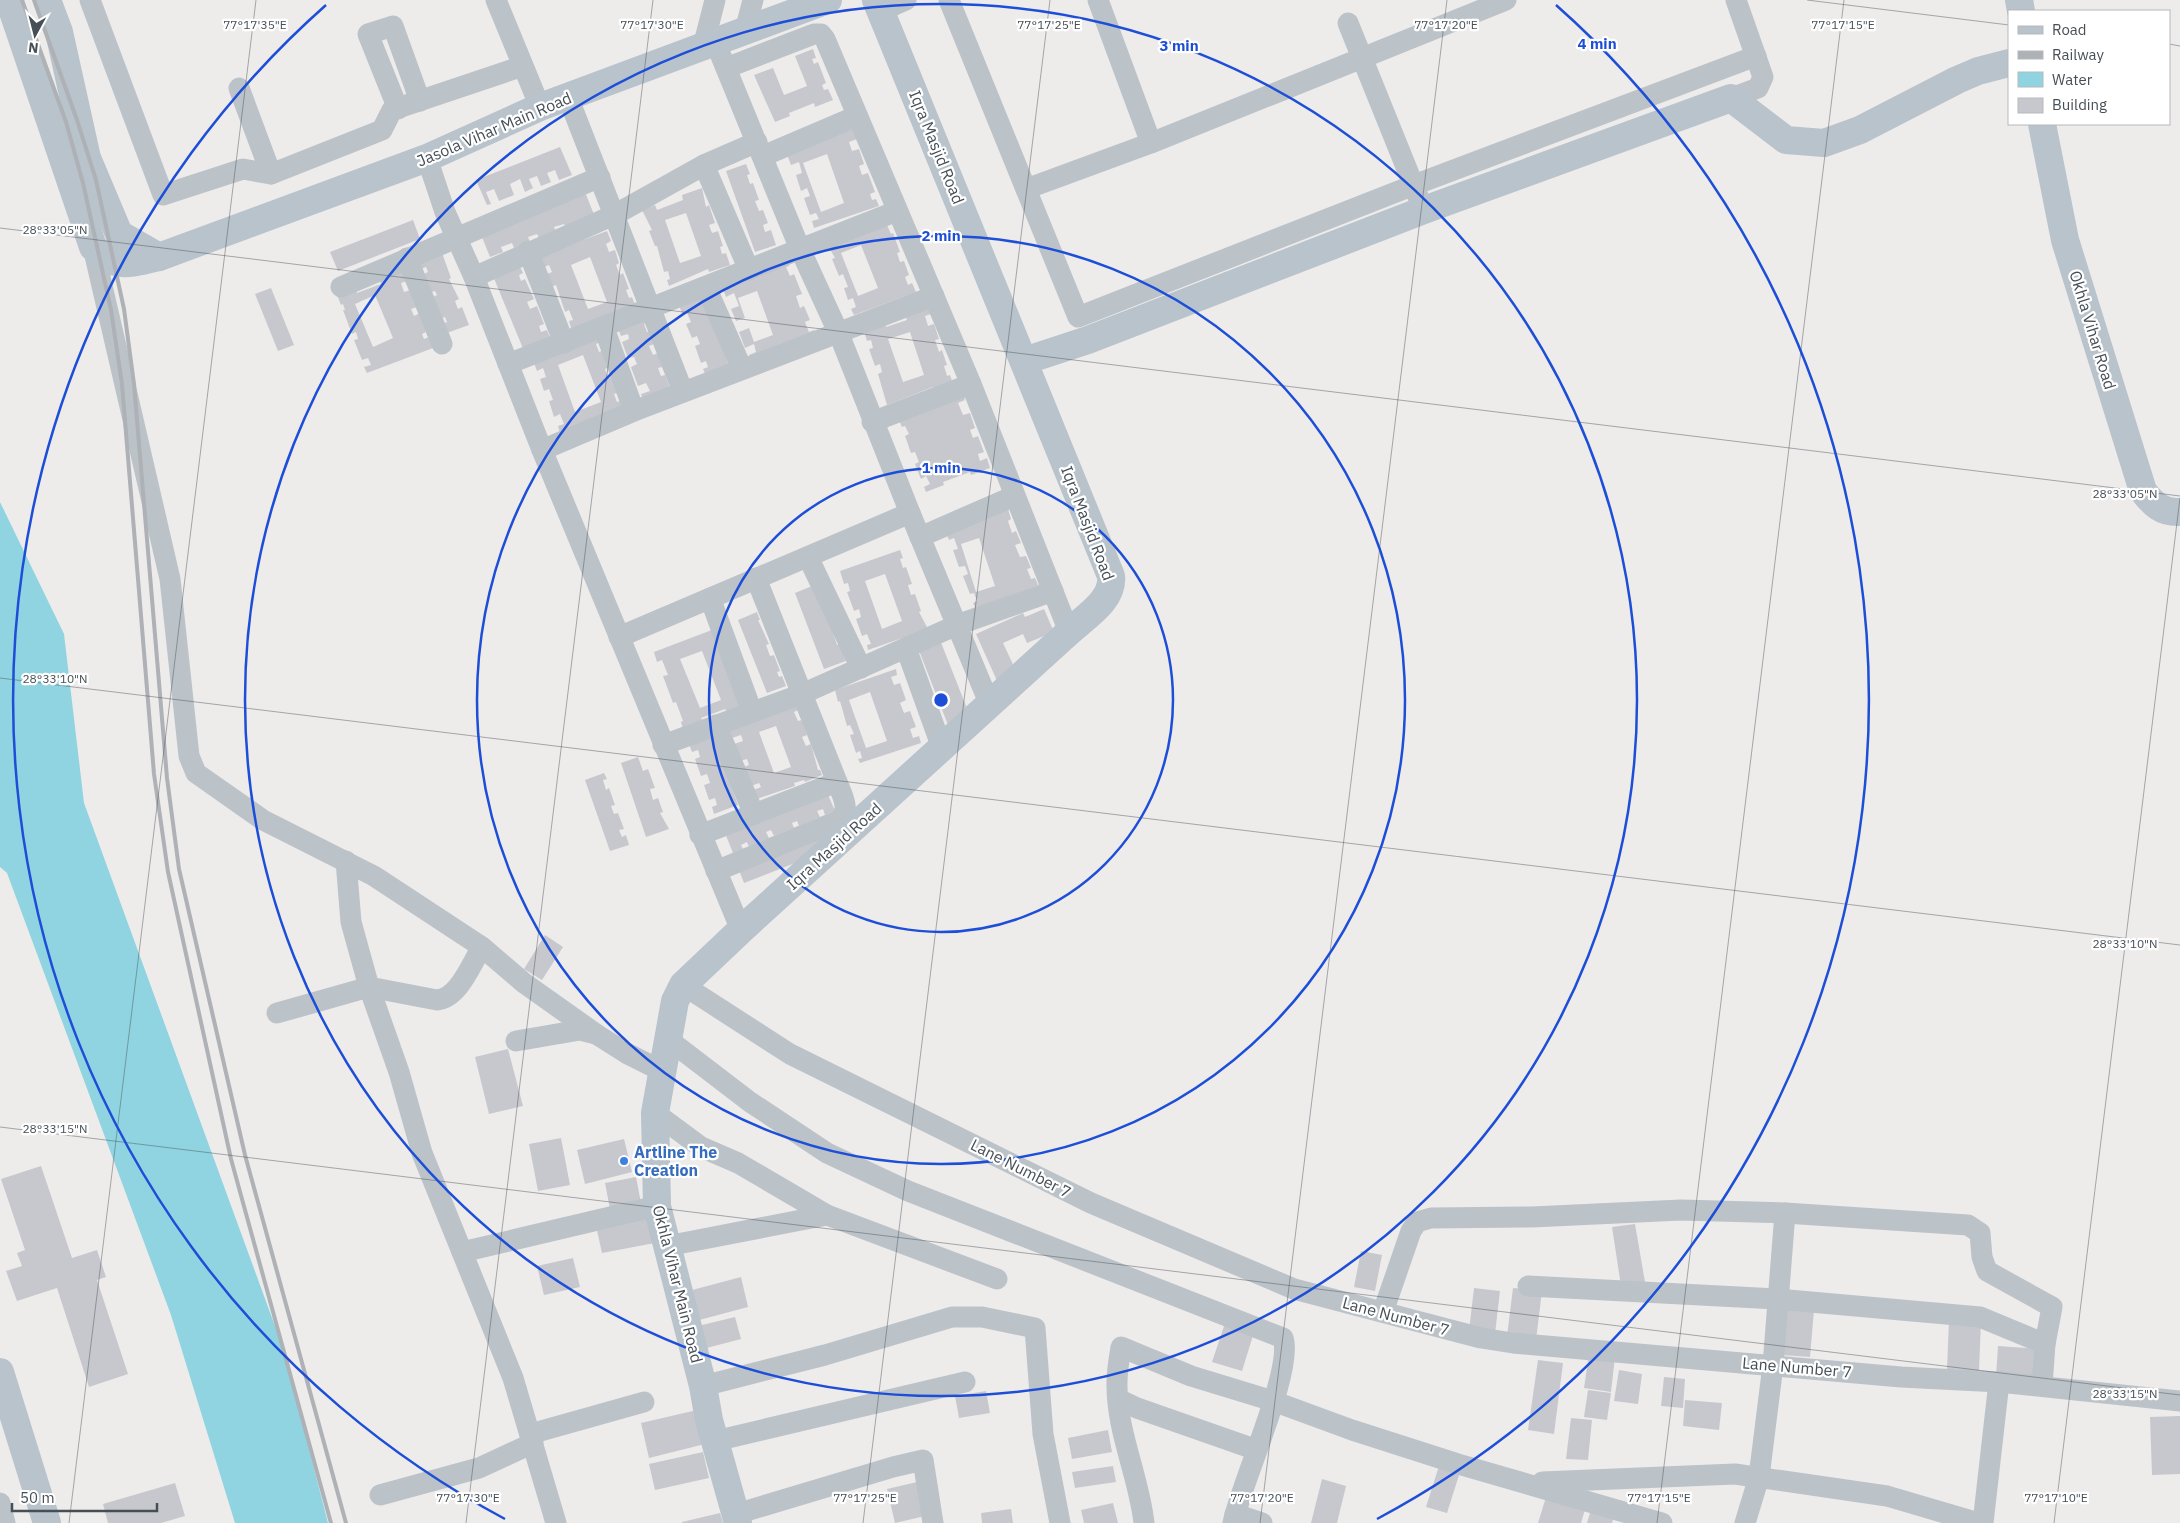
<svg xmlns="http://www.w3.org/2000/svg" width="2180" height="1523" viewBox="0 0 2180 1523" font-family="'IBM Plex Sans',sans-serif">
  <rect width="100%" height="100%" fill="#eeebeb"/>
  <path fill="#8fd4e0" d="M0,502L64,634L84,803L283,1348L328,1523H235L171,1315L7,873L0,867Z"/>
  <g fill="#c7c8ce" fill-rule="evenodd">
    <path d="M813,49L816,58L812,59L814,64L818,62L826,83L822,85L824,90L828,89L833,100L815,107L814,103L789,113L790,116L775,122L754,75L773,68L784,95L807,86L795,56Z"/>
    <path d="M853,129L857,139L849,142L852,151L859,149L864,164L859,166L862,175L868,173L875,192L870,194L872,200L876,199L879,206L814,228L812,221L819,219L816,213L810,215L804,198L810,196L807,188L801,191L796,175L802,173L799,162L791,165L786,152ZM827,154L844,203L821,212L803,163Z"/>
    <path d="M560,147L572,175L559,180L555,170L547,173L551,182L541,186L537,176L529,179L533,188L525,192L520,179L510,184L514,195L499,201L494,189L486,192L491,204L487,205L476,180Z"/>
    <path d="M746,164L750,174L747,175L750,184L753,183L759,200L755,201L759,211L763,210L768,223L763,225L765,232L771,230L776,245L755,252L726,171Z"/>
    <path d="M702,188L706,207L709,205L715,223L709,225L712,233L718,231L723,246L720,247L722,254L726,253L730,265L709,272L708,269L669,286L667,280L670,279L668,271L664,272L657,246H655L649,231L652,230L642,210L655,205L657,210L683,200L682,195ZM686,213L701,256L680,263L665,220Z"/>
    <path d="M585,192L595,217L566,228L564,224L554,227L556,232L539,238L537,234L528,237L530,242L514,248L512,243L501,247L503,252L490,257L480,232Z"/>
    <path d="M413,220L420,239L338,271L330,252Z"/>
    <path d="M887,225L891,234L893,233L900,252L897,253L900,262L904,261L909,275L905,277L908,285L912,283L916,292L854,315L851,309L856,307L853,298L848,300L844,288L848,287L843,274L839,276L832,259L835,258L826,242ZM861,245L878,288L858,296L841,253Z"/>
    <path d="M607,231L611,241L606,244L609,252L615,250L619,263L616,265L620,275L623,273L629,289L626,290L629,298L632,297L636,308L572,331L569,321L573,320L569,310L565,312L556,285L551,287L547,274L552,272L549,265L544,267L540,256ZM590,257L607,302L588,309L571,265Z"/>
    <path d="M441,250L451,278L449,279L459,299L455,301L458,309L462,307L469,325L444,334L441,325L447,322L445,317L439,319L431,298L437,295L435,291L429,293L422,275L428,272L426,267L419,270L415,259Z"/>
    <path d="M788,261L789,266L786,267L790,276L794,274L802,294L796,296L800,308L804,306L810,320L805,322L809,332L814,330L816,335L751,360L749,355L756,352L754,344L745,348L739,332L749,328L754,342L773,335L757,291L738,298L745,318L736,321L731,309L739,306L734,293L726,297L722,286Z"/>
    <path d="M519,265L523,273L519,275L521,281L525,279L534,299L527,302L530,309L537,306L544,324L539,326L541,332L547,330L551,340L524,351L493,276Z"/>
    <path d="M403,270L407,281L401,283L404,292L411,290L417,307L411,309L414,316L420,313L426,332L422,334L424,339L429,337L433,348L367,373L364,367L371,365L368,358L362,360L354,340L358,339L356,332L352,334L343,310H345L343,304L341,305L337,295L355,288L357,293L381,284L379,279ZM375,295L393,338L373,347L355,304Z"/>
    <path d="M271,288L294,345L278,351L255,294Z"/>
    <path d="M702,294L730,369L707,378L703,369L708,367L706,361L701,363L695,346L700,344L697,336L692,338L686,324L691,322L687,313L683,315L678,303Z"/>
    <path d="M929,307L931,314L925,316L928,326L934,324L939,339L935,340L939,352L942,350L947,365L944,366L947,376L950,375L953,384L934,390L933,387L887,405L878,374L882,372L880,364L875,366L869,349L873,348L871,340L867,341L863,328L884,322L886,327L907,320L905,315ZM910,332L924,375L903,382L888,339Z"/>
    <path d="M645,316L647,323L644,324L647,332L650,331L654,344L649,346L653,355L658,353L662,367L658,368L661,376L665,375L672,394L644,403L641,394L650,391L646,383L638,386L631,367L637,364L634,357L628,358L622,342L629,339L628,334L621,336L617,326Z"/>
    <path d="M597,333L601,342L596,344L599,352L604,350L610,367L605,369L608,378L614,376L620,392L614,394L617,402L623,400L626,408L560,433L558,426L564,424L560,414L554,417L549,401L553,400L549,389L544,391L540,379L546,377L543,368L537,371L532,358ZM583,355L601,402L575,412L558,365Z"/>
    <path d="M963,394L965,400L958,403L963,415L970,413L975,428L970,430L973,438L978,436L984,452L978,454L980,461L987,458L990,468L971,475L970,472L943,482L944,485L926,492L924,487L930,484L926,476L921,479L915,464L919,462L915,452L911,453L905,436L909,434L905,426L902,427L898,418Z"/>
    <path d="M1008,509L1011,519L1008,521L1012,533L1016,531L1021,543L1015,545L1020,557L1026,556L1031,568L1027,569L1031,579L1035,578L1038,585L976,609L973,603L977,601L974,593L970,594L963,576L968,574L965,566L959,567L953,550L958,549L954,538L949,540L946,533ZM979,538L995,586L976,592L961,544Z"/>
    <path d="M900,550L903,558L900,559L903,568L906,567L912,584L908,585L911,595L915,594L921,611L919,612L928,629L868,650L867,645L871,644L867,634L862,636L856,619L861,617L859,609L854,611L847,592L850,591L848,583L844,584L840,571ZM885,574L902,621L882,629L865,581Z"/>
    <path d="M817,584L837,645L840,644L846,661L824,669L795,593Z"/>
    <path d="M1044,609L1054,632L1027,643L1023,634L1003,643L1018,675L998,683L976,634L1023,613L1025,617Z"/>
    <path d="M757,612L760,620H758L769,644L766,645L770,656L774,655L780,671L777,672L779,677L782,676L786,686L767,693L738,620Z"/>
    <path d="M717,628L746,705L727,712L725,709L701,718L703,721L683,729L681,722L683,721L676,702L673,703L663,676L668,675L662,660L657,662L654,652ZM702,651L721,700L700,708L680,659Z"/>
    <path d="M940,640L970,716L948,725L918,648Z"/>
    <path d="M896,669L897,675L891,677L894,685L900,683L906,700L900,703L904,713L910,711L916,727L910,729L913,738L919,736L921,743L860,763L858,759L862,758L860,751L856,753L850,735L854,734L850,725L847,726L840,701L838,702L835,690ZM870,692L887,741L866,748L849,700Z"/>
    <path d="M795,702L798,710L794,712L798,721L802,720L807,735L802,737L806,746L811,744L818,770H820L822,775L805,782L804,780L794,783L795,786L754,800L751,791L761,787L759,783L749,787L742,768L749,765L747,759L740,761L734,744L743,741L741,735L732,738L728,726ZM776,726L791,767L774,773L759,732Z"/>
    <path d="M712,733L738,805L714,814L712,807L717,805L715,798L709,800L704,785L710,783L707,774L701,776L695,759L700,757L698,750L692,752L688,741Z"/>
    <path d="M638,757L643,771L648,769L655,788L650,789L653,800L658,798L663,812L660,813L669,829L646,837L621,763Z"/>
    <path d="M604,773L607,779L603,780L606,790L609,788L615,805L611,806L614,814L618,813L624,829L619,830L622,837L626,835L629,845L610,851L585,780Z"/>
    <path d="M826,790L835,811L825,815L823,809L817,811L820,817L799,826L797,821L792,823L794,828L774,836L771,830L766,832L769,838L749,847L747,842L741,845L743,849L733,853L725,833Z"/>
    <path d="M821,833L828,850L744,883L737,865Z"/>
    <path d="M545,935L563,947L542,980L524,969Z"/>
    <path d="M508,1049L523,1106L489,1114L475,1057Z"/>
    <path d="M561,1138L570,1185L538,1191L529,1144Z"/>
    <path d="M624,1139L632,1172L585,1184L577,1150Z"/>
    <path d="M41,1166L72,1258L97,1250L106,1277L97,1280L128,1374L89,1387L57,1288L17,1301L6,1271L22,1266L17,1253L25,1250L1,1179Z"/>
    <path d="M636,1177L641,1203L610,1209L605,1183Z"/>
    <path d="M654,1215L660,1242L602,1253L596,1226Z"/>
    <path d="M1635,1224L1645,1282L1621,1286L1612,1227Z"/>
    <path d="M1361,1251L1382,1255L1375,1291L1354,1287Z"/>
    <path d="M573,1258L580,1287L544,1295L537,1266Z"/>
    <path d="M741,1277L748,1307L688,1323L681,1293Z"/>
    <path d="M1474,1288L1500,1291L1495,1334L1469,1331Z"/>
    <path d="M1513,1288L1542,1291L1536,1340L1507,1336Z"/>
    <path d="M1785,1308L1814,1310L1810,1357L1782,1355Z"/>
    <path d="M735,1317L741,1339L699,1350L694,1327Z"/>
    <path d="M1226,1320L1255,1329L1242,1371L1212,1362Z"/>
    <path d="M1949,1320L1981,1321L1979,1371L1947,1369Z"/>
    <path d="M1998,1346L2042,1349L2040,1379L1996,1376Z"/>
    <path d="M1589,1354L1615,1357L1611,1392L1584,1388Z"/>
    <path d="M1538,1360L1563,1363L1554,1434L1528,1430Z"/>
    <path d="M1619,1370L1642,1374L1638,1404L1614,1401Z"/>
    <path d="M1664,1377L1685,1379L1683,1408L1661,1406Z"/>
    <path d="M1588,1390L1611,1393L1607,1420L1584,1417Z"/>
    <path d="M986,1391L990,1413L959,1418L955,1396Z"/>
    <path d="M1685,1400L1722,1403L1719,1430L1683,1426Z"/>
    <path d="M697,1410L705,1444L649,1458L641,1423Z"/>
    <path d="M2180,1416V1474L2152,1475L2150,1417Z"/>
    <path d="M1571,1418L1592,1420L1588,1460L1566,1459Z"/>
    <path d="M1108,1430L1112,1452L1072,1459L1068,1438Z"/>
    <path d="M703,1452L709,1478L655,1490L649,1464Z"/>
    <path d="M1113,1466L1116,1482L1075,1488L1072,1472Z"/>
    <path d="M1439,1466L1460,1472L1447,1513L1426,1507Z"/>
    <path d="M1322,1479L1346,1486L1337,1523H1311Z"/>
    <path d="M917,1482L925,1516L895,1523L887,1489Z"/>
    <path d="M175,1483L185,1516L161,1523H108L103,1504Z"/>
    <path d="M1547,1494L1586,1506L1581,1523H1538Z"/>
    <path d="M1113,1503L1118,1523H1084L1081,1510Z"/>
    <path d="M1592,1506L1615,1514L1612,1523H1587Z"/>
    <path d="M1011,1509L1013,1523H982L981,1513Z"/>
    <path d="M720,1513L723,1523H682V1522Z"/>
  </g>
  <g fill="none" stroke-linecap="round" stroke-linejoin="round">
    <g stroke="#bbc3c9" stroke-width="21">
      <path d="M90,0L163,195L243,169L271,174L382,130L392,110L523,66"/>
      <path d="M496,0L540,107"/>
      <path d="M949,0L1078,317L1414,185L1756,56"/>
      <path d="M1098,0L1151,143"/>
      <path d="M881,11L906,0"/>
      <path d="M1348,23L1419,199"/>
      <path d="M745,31L753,0"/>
      <path d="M703,47L715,0"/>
      <path d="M721,56L800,249L839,334L910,513L990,705"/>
      <path d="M726,68L814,34H821L825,39L971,384L1069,632"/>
      <path d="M239,88L271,174"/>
      <path d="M568,97L683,392"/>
      <path d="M1731,98L1758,88L1763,77L1736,0"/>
      <path d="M398,109L368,34L393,26L420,101"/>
      <path d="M763,156L857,116"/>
      <path d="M427,158L445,212L474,277L542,450L741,930"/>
      <path d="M704,165L749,270"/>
      <path d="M1026,189L1151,143L1506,0"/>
      <path d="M93,247L170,579L189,756L196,773L263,820L374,876L482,947L524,983L596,1034L626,1053L662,1071"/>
      <path d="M528,251L564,343"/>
      <path d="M407,258L442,344"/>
      <path d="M474,277L616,214L704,165L757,142"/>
      <path d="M341,287L600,177"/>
      <path d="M706,287L742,369"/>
      <path d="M604,328L634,411"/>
      <path d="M508,364L897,211"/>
      <path d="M872,422L971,384"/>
      <path d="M542,450L634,411L934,296"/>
      <path d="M920,537L1014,496"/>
      <path d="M808,557L861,668"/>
      <path d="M710,598L752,712"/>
      <path d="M619,637L910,513"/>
      <path d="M906,648L942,748"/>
      <path d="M716,725L754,814"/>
      <path d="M663,745L802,694L957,625L1053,591"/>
      <path d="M700,835L837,782"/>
      <path d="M346,861L351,922L369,987L399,1072L422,1153L513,1378L556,1523"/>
      <path d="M716,871L838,821C852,811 842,795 837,782L756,578"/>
      <path d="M683,985L790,1054L1091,1203L1294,1289L1481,1338L1513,1343L1901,1377L1999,1382L2180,1401"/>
      <path d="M277,1013L369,987L437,1000C459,998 471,964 482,947"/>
      <path d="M669,1040L750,1102L827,1153L908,1191L1283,1338C1294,1369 1241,1483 1233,1523"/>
      <path d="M516,1041L580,1030L596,1034"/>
      <path d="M655,1113L701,1147L738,1163L827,1215L997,1279"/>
      <path d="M667,1246L827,1215"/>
      <path d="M462,1252L657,1206"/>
      <path d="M1528,1286L1777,1299L1980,1317L2045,1344"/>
      <path d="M1383,1312L1411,1231L1417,1222L1431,1218L1532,1217L1681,1210L1785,1213L1968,1225L1980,1233L1982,1257L1987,1271L2052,1307L2045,1344L2042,1386"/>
      <path d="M703,1386L825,1355L952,1317H982L1035,1328L1043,1434L1060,1523"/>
      <path d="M1118,1399L1137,1408L1257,1450"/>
      <path d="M530,1434L644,1402"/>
      <path d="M715,1441L965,1382"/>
      <path d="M1542,1482L1735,1474L1887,1496L1979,1523"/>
      <path d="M380,1495L479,1468L533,1443"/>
      <path d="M0,1503L5,1523"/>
      <path d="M736,1514L893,1467L923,1460L933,1523"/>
      <path d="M1235,1514L1262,1523"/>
      <path d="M1144,1523C1139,1476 1116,1431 1117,1382C1117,1371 1119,1359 1121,1347L1191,1376L1273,1401L1352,1430L1458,1464L1662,1523"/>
      <path d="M1745,1523L1759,1477L1773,1365L1785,1213"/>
      <path d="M1983,1523L1999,1382"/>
    </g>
    <g stroke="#b9c3cb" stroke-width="28">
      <path d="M9,0L93,247C116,271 130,263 159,257L427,158L540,107L828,0"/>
      <path d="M47,0L59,32L87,158L119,234L159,257"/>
      <path d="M2019,0L2021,11"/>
      <path d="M2042,124L2065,240L2143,491C2153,504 2162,513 2180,512"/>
      <path d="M1024,361L1088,340L1424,210L1731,98L1786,140L1824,143L1860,130L1957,80L1978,71L2009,63"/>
      <path d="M0,1372L47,1523"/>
      <path d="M738,1523L709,1420L703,1386L657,1206L655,1113L675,1001L683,985L741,930L1069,632C1085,617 1114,600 1111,576L876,0"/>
    </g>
    <g stroke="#aeb1b5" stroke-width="4">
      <path d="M22,0L66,122L83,183L111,310L122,384L154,774L168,872L231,1159L331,1523"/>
      <path d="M34,0L77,120L96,180L124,309L134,384L167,778L179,869L245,1155L346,1523"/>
    </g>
  </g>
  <path fill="none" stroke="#464f56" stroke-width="1" stroke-opacity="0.45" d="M1807,0L2009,25M2169,44L2180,46M0,228L2180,496M0,678L2180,945M0,1127L2180,1395M69,1523L256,0M466,1523L653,0M863,1523L1050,0M1260,1523L1447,0M1657,1523L1844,0M2054,1523L2180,498"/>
  <g fill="none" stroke="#1d4ed8" stroke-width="2.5">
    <circle cx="941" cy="700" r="232"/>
    <circle cx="941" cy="700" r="464"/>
    <circle cx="941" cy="700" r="696"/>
    <path d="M505 1519A928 928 0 0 1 326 5M1556 5A928 928 0 0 1 1377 1519"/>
  </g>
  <circle fill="#3f7fe0" stroke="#fff" stroke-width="2" cx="624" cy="1161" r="5"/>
  <g text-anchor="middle" stroke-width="4.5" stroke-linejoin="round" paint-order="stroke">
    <g font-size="16" fill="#464f56" stroke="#fff">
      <text transform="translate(494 129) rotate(-23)" y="6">Jasola Vihar Main Road</text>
      <text transform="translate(937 147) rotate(68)" y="6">Iqra Masjid Road</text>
      <text transform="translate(2093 330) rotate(73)" y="6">Okhla Vihar Road</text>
      <text transform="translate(1088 523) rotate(69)" y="6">Iqra Masjid Road</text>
      <text transform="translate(834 846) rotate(-42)" y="6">Iqra Masjid Road</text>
      <text transform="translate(1021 1168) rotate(27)" y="6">Lane Number 7</text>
      <text transform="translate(678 1284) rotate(76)" y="6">Okhla Vihar Main Road</text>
      <text transform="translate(1396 1316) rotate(15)" y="6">Lane Number 7</text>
      <text transform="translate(1797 1367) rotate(5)" y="6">Lane Number 7</text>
    </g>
    <g font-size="16" font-weight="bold" fill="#366cbe" stroke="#fff" text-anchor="start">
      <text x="634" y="1158">Artline The<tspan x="634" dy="18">Creation</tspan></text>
    </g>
  </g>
  <g font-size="12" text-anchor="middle" fill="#464f56" stroke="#fff" stroke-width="4.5" stroke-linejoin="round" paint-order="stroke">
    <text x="255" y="29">77°17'35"E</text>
    <text x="652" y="29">77°17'30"E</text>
    <text x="1049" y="29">77°17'25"E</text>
    <text x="1446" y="29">77°17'20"E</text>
    <text x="1843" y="29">77°17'15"E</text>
    <text x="55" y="234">28°33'05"N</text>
    <text x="2125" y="498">28°33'05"N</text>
    <text x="55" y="683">28°33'10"N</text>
    <text x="2125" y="948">28°33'10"N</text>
    <text x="55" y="1133">28°33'15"N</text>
    <text x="2125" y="1398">28°33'15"N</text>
    <text x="468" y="1502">77°17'30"E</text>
    <text x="865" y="1502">77°17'25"E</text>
    <text x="1262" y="1502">77°17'20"E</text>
    <text x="1659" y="1502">77°17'15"E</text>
    <text x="2056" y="1502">77°17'10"E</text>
  </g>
  <circle cx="941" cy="700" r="8" fill="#1d4ed8" stroke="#fff" stroke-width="2.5"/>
  <g font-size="15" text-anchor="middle" font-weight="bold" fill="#1d4ed8" stroke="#fff" stroke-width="4.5" stroke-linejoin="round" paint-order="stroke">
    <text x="1597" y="49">4 min</text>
    <text x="1179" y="51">3 min</text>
    <text x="941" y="241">2 min</text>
    <text x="941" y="473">1 min</text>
  </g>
  <rect x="2008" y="10" width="162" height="115" fill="#ffffff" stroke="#b5b9bb"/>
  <rect x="2018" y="26" width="25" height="8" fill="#b9c3cb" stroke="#b5b9bb"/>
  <text x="2052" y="35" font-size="15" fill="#464f56">Road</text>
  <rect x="2018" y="51" width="25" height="8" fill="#aeb1b5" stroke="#b5b9bb"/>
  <text x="2052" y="60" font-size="15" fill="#464f56">Railway</text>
  <rect x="2018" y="72" width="25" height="15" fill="#8fd4e0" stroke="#b5b9bb"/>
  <text x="2052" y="85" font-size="15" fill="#464f56">Water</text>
  <rect x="2018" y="98" width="25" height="15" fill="#c7c8ce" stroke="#b5b9bb"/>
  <text x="2052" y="110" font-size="15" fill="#464f56">Building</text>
  <g transform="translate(35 35) rotate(187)" stroke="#ffffff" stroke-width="4" paint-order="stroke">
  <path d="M0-4L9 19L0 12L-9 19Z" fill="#464f56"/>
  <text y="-8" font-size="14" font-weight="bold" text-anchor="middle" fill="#464f56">N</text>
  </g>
  <path d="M12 1503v8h145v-8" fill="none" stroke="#464f56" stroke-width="2.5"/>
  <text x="20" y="1503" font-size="15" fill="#464f56" stroke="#ffffff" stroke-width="4" paint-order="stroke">50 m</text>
</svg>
